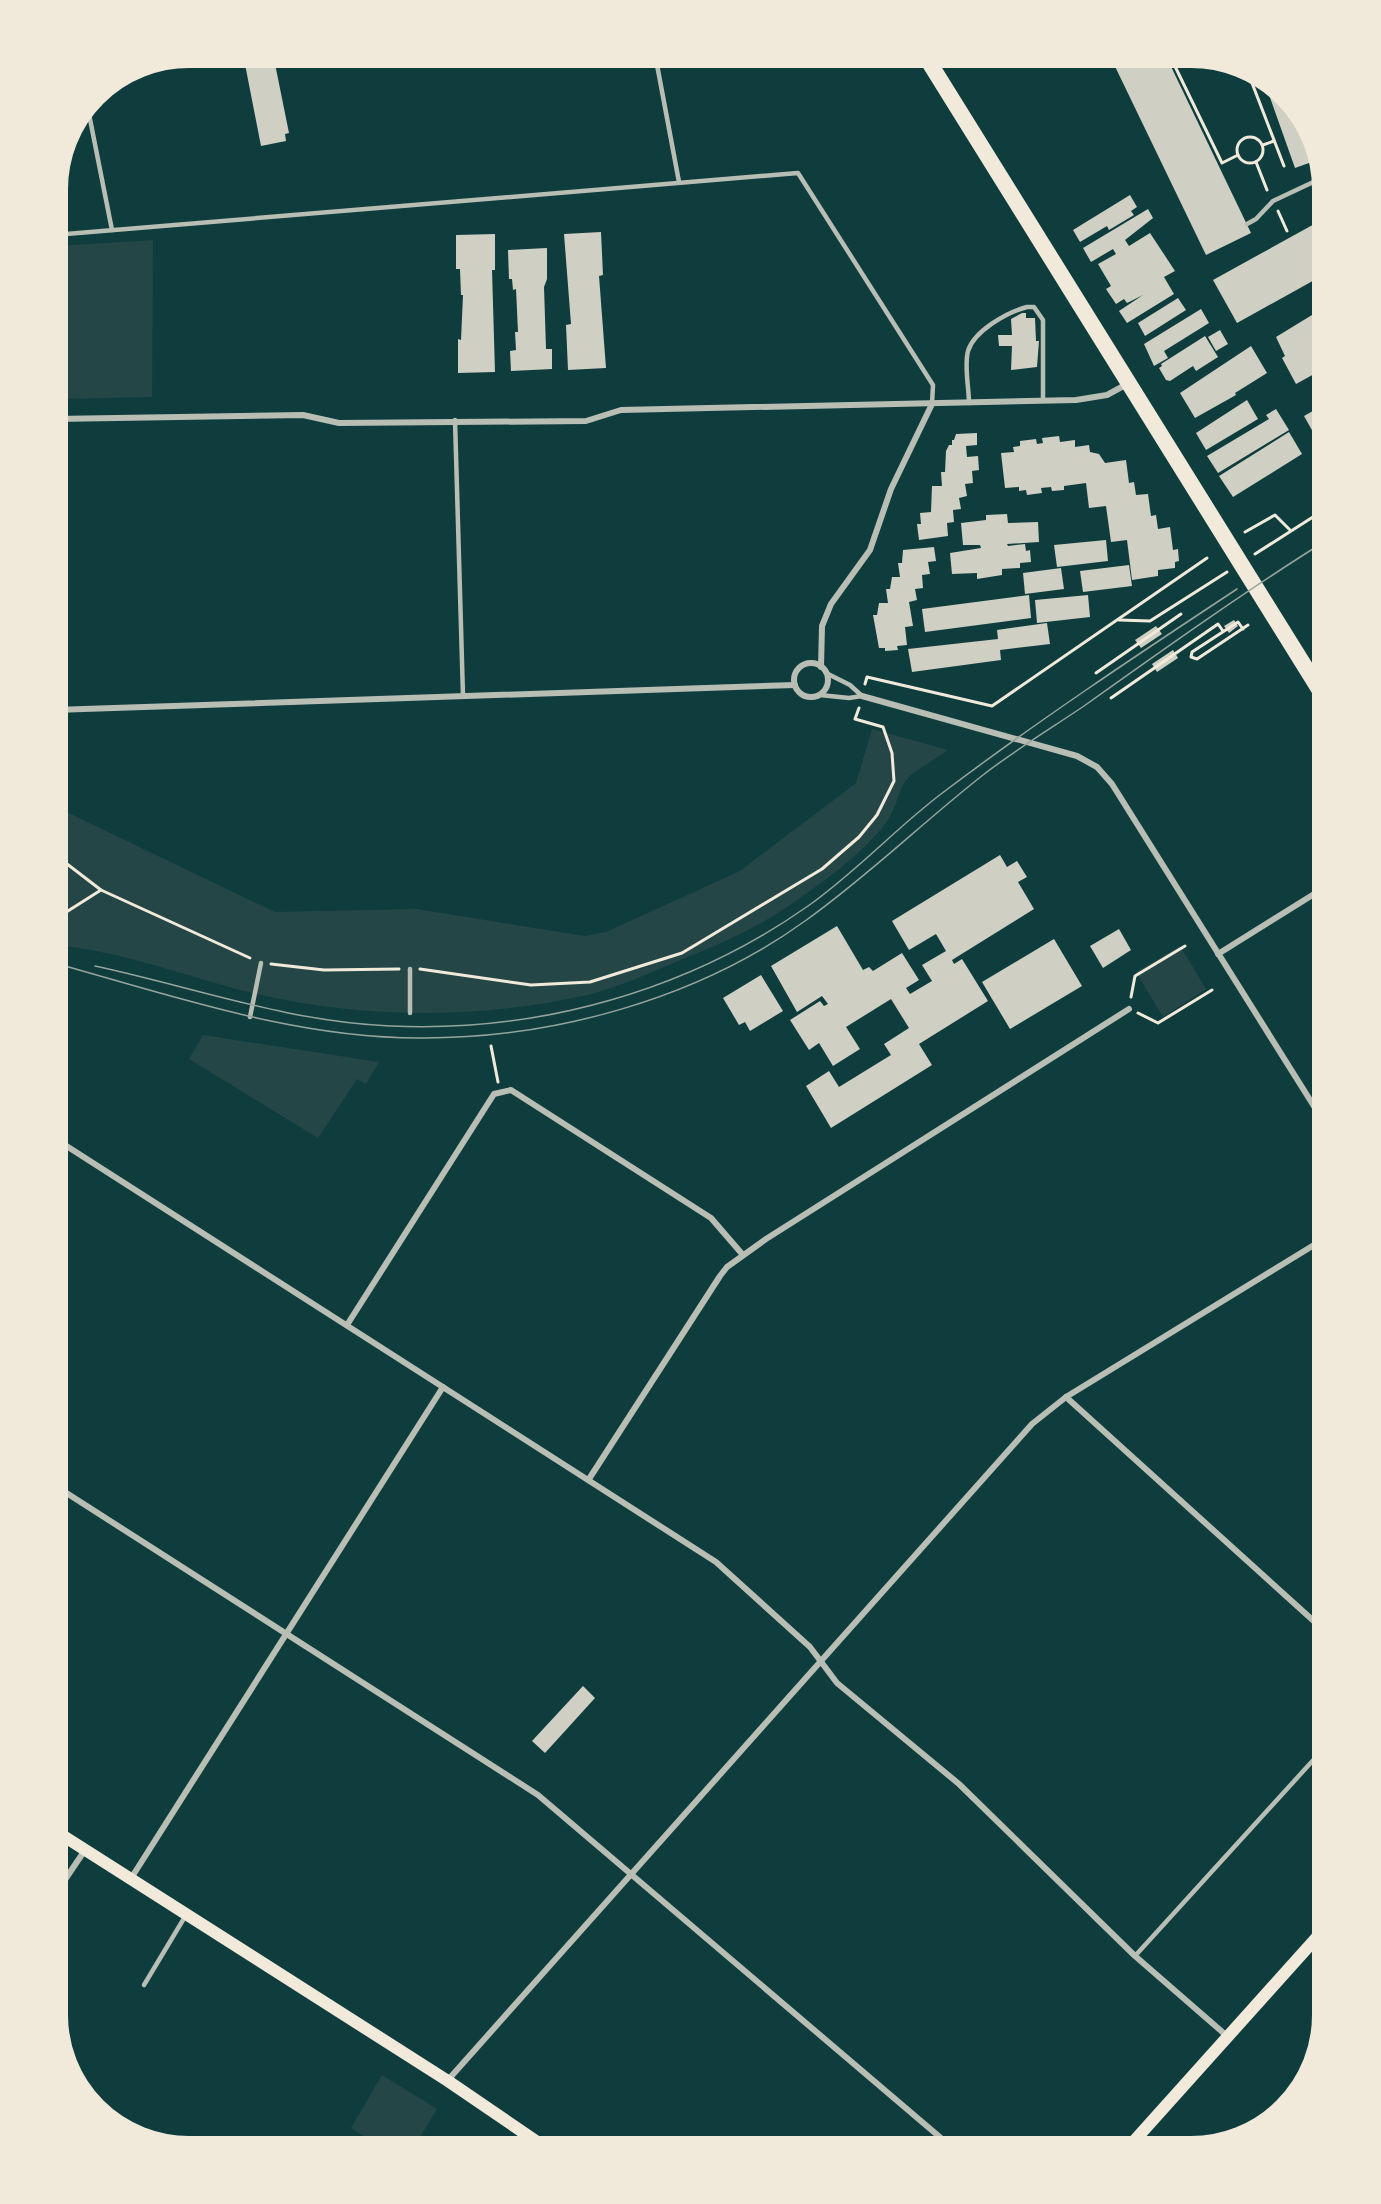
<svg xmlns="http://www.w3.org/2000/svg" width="1381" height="2204" viewBox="0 0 1381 2204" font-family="'Titillium Web',sans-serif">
  <rect width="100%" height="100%" fill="#0f3d3e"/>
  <g fill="#244646">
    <path d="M153,240L152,397L58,399L57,246Z"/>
    <path d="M872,729L948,750C938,758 909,773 904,783C897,796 895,811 886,823C864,853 818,886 787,907C756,928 721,944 685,958C654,971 620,987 587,995C479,1019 365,1019 257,994C189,978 124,951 54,945V806L275,912L416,909L585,936L606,932L740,871L856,783Z"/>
    <path d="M1180,946L1206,989L1163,1017L1136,972Z"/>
    <path d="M203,1035L379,1062L366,1084L357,1079L318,1138L189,1059Z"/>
    <path d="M382,2075L437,2109L412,2150H385L351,2128Z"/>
  </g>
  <g fill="#cfcfc3">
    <path d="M243,54H273L289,133L285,134L286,141L261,146Z"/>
    <path d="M1109,54H1165L1251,233L1206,255Z"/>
    <path d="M1262,75L1267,77L1313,129L1320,159L1295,168Z"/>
    <path d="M1130,195L1137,207L1131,211L1134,215L1109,230L1107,226L1080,242L1073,230Z"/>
    <path d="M1148,209L1153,218L1125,240L1129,246L1150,233L1175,271L1164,277L1174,294L1127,323L1119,311L1143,295L1127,303L1124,299L1116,304L1106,289L1111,286L1098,264L1116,254L1113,249L1091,262L1083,248Z"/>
    <path d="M1327,217V273L1237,323L1213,280Z"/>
    <path d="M601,232L603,275L599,276L606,368L568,370L566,325L571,324L564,234Z"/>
    <path d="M495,234V270H492L495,372L458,373V339L461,340L463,295H461L460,269H456V235Z"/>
    <path d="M547,248V279L544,287L546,349H552V369L511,371L510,351L516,350L515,332H518L516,289L513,290L512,279H509L508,250Z"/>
    <path d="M1178,298L1186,310L1145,336L1138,323Z"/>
    <path d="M1201,309L1209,323L1164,351L1168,358L1154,366L1144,344Z"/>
    <path d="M1327,310V367L1296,384L1282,358L1285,356L1276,337L1312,315L1314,318Z"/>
    <path d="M1022,313H1026V318H1035L1036,341H1039L1037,367L1011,370L1012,346H999L998,335H1012L1011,319Z"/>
    <path d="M1220,330L1228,344L1216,351L1208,337Z"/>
    <path d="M1205,336L1218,357L1196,371L1193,366L1170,381L1166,380L1159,368L1162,366L1161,364Z"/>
    <path d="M1251,346L1267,373L1235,393L1236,395L1195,418L1180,393Z"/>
    <path d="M1247,400L1258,419L1206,450L1196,433Z"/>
    <path d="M1327,403V457L1304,416Z"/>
    <path d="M1276,409L1289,430L1218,473L1207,456L1269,419L1266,415Z"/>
    <path d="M1289,432L1302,454L1233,497L1219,476Z"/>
    <path d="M977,433V445L966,446L967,457L978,456L979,470L972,471L973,483L965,484L967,496L959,498L961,509L953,510L954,522L947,523L948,536L919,540L917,524H921L920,513L931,512L932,486H942L941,472H945L946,451L949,445H952V440H954L956,434Z"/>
    <path d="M1059,436L1060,442L1075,440V447L1089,445L1090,452L1099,454L1105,463L1126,460L1129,483L1134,482L1136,495L1148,494L1151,516L1156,515L1158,529L1170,527L1173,550L1178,549L1179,561L1175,562V568L1158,570V576L1132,580L1127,540L1111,542L1106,506L1089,508L1086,483L1064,486V490L1052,491L1051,487L1041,488L1042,493L1027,495L1026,490L1019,491V487L1005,488L1001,453L1014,452L1013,447L1020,446V441L1036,439L1037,444L1043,443L1042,438Z"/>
    <path d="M1007,514L1008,523L1038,522L1039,542L1007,544L1008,546L1025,544L1026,551L1030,550L1031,562L1020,563V568L1002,569V575L977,579V573L952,574L950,553L981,548L980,545H963L961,523L986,520V515Z"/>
    <path d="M1106,540L1108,561L1057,567L1054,545Z"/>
    <path d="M934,547L936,561L928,562L930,574L922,575L923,588L915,589L917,600L909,602L913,626L905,627L907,645L897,646L898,650L885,651V648H879L873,615H877L879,603H888L886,589H890L892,577H900L898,563H902L903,550Z"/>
    <path d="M1129,565L1132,586L1083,592L1080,571Z"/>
    <path d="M1061,568L1064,589L1025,594L1023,573Z"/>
    <path d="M1029,595L1031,618L925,632L922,609Z"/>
    <path d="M1088,595L1090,617L1037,623L1035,600Z"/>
    <path d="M1234,620L1238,626L1229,633L1224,626Z"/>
    <path d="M1047,623L1050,644L1000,650L1001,660L912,672L908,649L998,639L997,630Z"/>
    <path d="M1156,626L1162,634L1141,648L1135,640Z"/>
    <path d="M1173,650L1178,658L1157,672L1152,664Z"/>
    <path d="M1000,855L1007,867L1017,861L1027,877L1018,882L1034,909L952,960L954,964L962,959L988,1001L919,1044L932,1065L831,1128L806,1086L829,1071L839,1087L891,1055L884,1044L909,1028L891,999L846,1027L860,1049L833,1066L819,1043L809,1050L790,1020L820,1001L824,1006L828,1004L822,996L797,1012L771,966L837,926L863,970L869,967L873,971L902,953L919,980L906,988L910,994L932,981L922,965L946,951L936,934L909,950L892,921Z"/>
    <path d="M1119,929L1131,950L1103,968L1090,946Z"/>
    <path d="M1054,939L1082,986L1010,1029L982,982Z"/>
    <path d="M761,975L783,1011L750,1031L745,1022L739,1025L723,998Z"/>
    <path d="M583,1686L595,1698L545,1753L532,1741Z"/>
  </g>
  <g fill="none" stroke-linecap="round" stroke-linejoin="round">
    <g stroke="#f1e9da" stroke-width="3">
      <path d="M1169,54L1222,163L1238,155"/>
      <path d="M1247,70L1284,166"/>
      <circle cx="1250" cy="150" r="13"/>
      <path d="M1263,145L1274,141"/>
      <path d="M1256,162L1267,190"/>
      <path d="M1278,211L1287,231"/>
      <path d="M1245,532L1275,515L1290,530"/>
      <path d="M1255,554L1327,508"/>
      <path d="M1119,620L1150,621L1227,572"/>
      <path d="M1243,629L1238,622L1192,652L1191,657L1197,659L1248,625"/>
      <path d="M1096,673L1181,614"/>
      <path d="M865,684L867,677L992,706L1207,558"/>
      <path d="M1111,698L1218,624L1223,631"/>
      <path d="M54,854L101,890L250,958"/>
      <path d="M54,916H60L101,890"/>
      <path d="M271,964L324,970L399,969"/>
      <path d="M420,969L531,985L590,982L682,953L822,869L859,837L877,815L894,781L892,753L883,727L855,719L859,708"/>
      <path d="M1131,997L1135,976L1185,946"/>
      <path d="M1138,1013L1158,1023L1212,990"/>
      <path d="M491,1046L498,1082"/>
    </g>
    <g stroke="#b8beb3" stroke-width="4.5">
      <path d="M655,54L679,182"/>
      <path d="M87,104L112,230"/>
      <path d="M1247,224L1256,219L1273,201L1324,177"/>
      <path d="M54,235L798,173L933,385L932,404"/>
      <path d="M969,403C969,388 964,366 968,351C974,331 1007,312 1027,307H1034L1043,320V401"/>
      <path d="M455,420L463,696"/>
      <path d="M826,673L850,685L862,696"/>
      <path d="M820,695L849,698L862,696"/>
      <path d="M410,1013V969"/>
      <path d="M250,1017L261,963"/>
      <path d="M1135,1956L1327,1745"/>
      <path d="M144,1985L186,1915"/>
    </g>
    <g stroke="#b8beb3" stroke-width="6">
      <path d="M54,419L303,415L339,423L586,421L621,410L1076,400L1107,395L1129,383"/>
      <circle cx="811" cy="680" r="17"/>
      <path d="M821,667L822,626L831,604L870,550L891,489L932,404"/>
      <path d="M862,696L1077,756L1097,767L1112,784L1327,1127"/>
      <path d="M54,710L795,685"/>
      <path d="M1218,954L1327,886"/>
      <path d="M54,1138L716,1562L810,1647L837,1683L959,1784L1135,1956L1227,2036"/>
      <path d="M347,1325L494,1094L511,1090L711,1218L743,1255"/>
      <path d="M1066,1397L1327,1633"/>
      <path d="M589,1479L720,1276L727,1267L766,1239L1129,1009"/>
      <path d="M54,1485L538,1795L955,2150"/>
      <path d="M130,1880L443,1387"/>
      <path d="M54,1896L85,1850"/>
      <path d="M448,2080L1032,1424L1066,1397L1327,1237"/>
    </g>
    <g stroke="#f1e9da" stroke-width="12">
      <path d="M54,1830L448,2081L549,2150"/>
      <path d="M1126,2150L1327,1926"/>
    </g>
    <path stroke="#f1e9da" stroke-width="16" d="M924,54L1327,702"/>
    <g stroke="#97a49c" stroke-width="1.5">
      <path d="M54,963C174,996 294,1038 419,1038C552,1039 697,999 805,921C868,876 923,822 983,775C1015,750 1050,729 1084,706C1164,649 1244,592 1327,540"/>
      <path d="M95,966C193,987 289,1022 390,1026C538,1033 687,991 808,906C856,872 895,829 941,794C1036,722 1137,655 1237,589"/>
    </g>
  </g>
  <path d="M0 0H1381V2204H0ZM189 64H1191A125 125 0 0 1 1316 189V2015A125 125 0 0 1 1191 2140H189A125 125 0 0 1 64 2015V189A125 125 0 0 1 189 64Z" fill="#f1e9da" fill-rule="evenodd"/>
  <path fill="none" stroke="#f1e9da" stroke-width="8" d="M189 64H1191A125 125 0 0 1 1316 189V2015A125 125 0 0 1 1191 2140H189A125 125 0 0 1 64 2015V189A125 125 0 0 1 189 64Z"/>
</svg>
